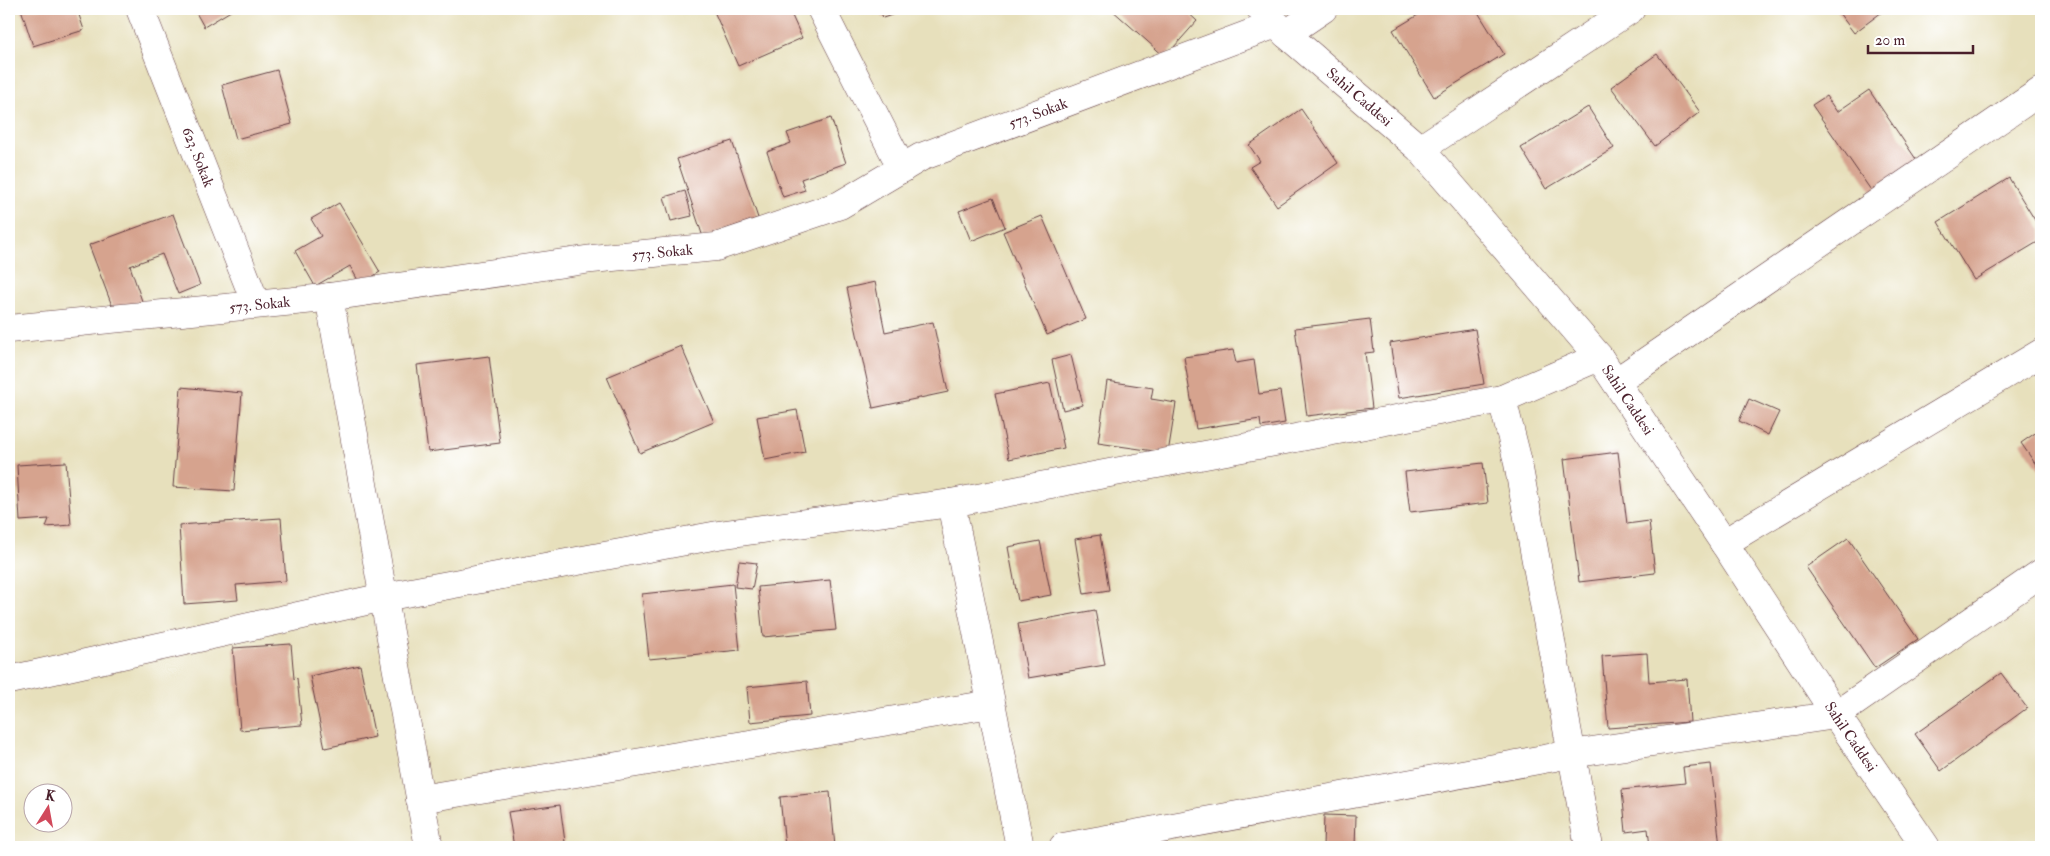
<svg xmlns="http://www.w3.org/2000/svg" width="2050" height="856" viewBox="0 0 2050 856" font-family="'IM FELL Double Pica',serif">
  <rect width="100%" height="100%" fill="#fff"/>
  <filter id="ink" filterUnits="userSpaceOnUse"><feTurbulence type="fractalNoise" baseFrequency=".02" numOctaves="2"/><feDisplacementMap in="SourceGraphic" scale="10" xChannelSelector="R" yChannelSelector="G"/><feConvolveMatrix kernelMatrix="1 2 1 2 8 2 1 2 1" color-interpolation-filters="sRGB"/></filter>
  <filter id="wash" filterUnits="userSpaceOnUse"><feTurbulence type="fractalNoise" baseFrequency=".0096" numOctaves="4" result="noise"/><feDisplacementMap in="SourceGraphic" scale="20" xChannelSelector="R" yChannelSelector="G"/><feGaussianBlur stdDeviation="1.12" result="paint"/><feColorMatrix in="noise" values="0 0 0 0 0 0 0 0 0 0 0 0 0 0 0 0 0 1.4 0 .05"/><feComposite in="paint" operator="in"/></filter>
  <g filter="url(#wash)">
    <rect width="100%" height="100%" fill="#e7e0bc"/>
    <g id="blocks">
      <g fill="#d6a38e">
        <path d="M21,9H77L84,30L33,46Z"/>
        <path d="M194,9H234L204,27Z"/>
        <path d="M713,9H789L802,38L738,66Z"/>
        <path d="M880,9H909L883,18Z"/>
        <path d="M1111,9H1184L1197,21L1165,57Z"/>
        <path d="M1428,9H1476L1504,54L1434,97L1393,30Z"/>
        <path d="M1836,9H1886L1854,33Z"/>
        <path d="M1657,54L1700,112L1655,146L1611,87Z"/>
        <path d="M277,70L292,124L236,139L222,85Z"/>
        <path d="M1869,90L1920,165L1875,196L1812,105L1826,96L1837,112Z"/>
        <path d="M1588,107L1614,148L1546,189L1521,148Z"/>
        <path d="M1301,109L1338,163L1277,206L1250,167L1260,161L1249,145Z"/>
        <path d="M831,118L846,163L801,179L805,190L783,197L767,152L791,143L787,133Z"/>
        <path d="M732,141L758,218L703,237L677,159Z"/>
        <path d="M2009,178L2041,230V240L1974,280L1938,222Z"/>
        <path d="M685,191L692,216L671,221L664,197Z"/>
        <path d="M993,198L1005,227L971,241L959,211Z"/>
        <path d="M339,203L380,272L360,284L350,266L315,286L295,251L321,236L311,219Z"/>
        <path d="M173,214L200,285L178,294L162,254L130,266L142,301L114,311L89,245Z"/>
        <path d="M1042,216L1086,319L1047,335L1003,232Z"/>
        <path d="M875,282L885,332L933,322L948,392L873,408L847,288Z"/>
        <path d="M1370,319L1374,352L1365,353L1372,408L1307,416L1295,328Z"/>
        <path d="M1475,329L1484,384L1399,398L1390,343Z"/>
        <path d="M681,346L714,422L640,453L607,377Z"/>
        <path d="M1233,350L1236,363L1254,360L1259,394L1280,391L1285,423L1261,427L1260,419L1196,429L1184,357Z"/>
        <path d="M1071,355L1083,405L1063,410L1052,360Z"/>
        <path d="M489,356L500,443L428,452L417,365Z"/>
        <path d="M1107,381L1153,388L1151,399L1176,403L1168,453L1098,443Z"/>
        <path d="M1050,383L1064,448L1009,459L995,394Z"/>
        <path d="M181,387L242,393L234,491L173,487Z"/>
        <path d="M1749,399L1779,412L1768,435L1739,421Z"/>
        <path d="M797,410L805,452L765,460L757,417Z"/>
        <path d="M2041,429V472L2021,443Z"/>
        <path d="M1618,452L1627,524L1649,521L1655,573L1579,582L1564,459Z"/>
        <path d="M66,462L71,525L46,527L49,519L20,521L17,465Z"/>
        <path d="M1483,463L1488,503L1410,512L1405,472Z"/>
        <path d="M281,518L286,581L236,585L238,600L184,604L179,525Z"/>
        <path d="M1100,535L1109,590L1084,594L1075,539Z"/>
        <path d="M1848,538L1918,639L1875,668L1806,567Z"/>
        <path d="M1040,541L1051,595L1018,601L1008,547Z"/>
        <path d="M739,561L757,563L752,589L735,587Z"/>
        <path d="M830,580L836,630L763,637L758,587Z"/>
        <path d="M733,584L740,650L649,659L642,594Z"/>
        <path d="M1095,610L1105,665L1028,678L1018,624Z"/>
        <path d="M291,644L294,679L297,678L302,725L240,730L233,648Z"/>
        <path d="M1647,653L1649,682L1687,679L1690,722L1608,728L1602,656Z"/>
        <path d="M360,665L375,737L325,748L310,676Z"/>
        <path d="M2001,673L2027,708L1941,771L1915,734Z"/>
        <path d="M807,681L810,716L750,722L747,687Z"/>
        <path d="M1711,764L1720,847H1650L1648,829L1626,832L1622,790L1685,783L1683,767Z"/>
        <path d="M830,792L835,847H785L780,797Z"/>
        <path d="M560,805L565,842L530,847H514L508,812Z"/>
        <path d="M1324,815L1356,816L1355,847H1323Z"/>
      </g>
    </g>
  </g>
  <g filter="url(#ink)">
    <use href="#blocks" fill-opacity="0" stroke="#623c41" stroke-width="1"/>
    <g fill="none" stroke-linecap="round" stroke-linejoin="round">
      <g stroke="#623c41" stroke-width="29">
        <g id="minor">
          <path id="s1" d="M140,9L256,304"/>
          <path d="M821,9L902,169"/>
          <path d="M1286,34L1323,9"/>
          <path d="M1420,149L1631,9"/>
          <path d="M329,297L429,847"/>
          <path id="s2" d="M9,329L315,299L592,259L716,247L840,205L921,157L1276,24"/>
          <path d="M1616,382L2041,91"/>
          <path d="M1502,399L1517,458L1589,847"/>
          <path d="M951,503L1020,847"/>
          <path d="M1724,543L2041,353"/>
          <path d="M9,680L384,597L718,535L951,503L1502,399L1599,357"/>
          <path d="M420,799L991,704"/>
          <path d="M1063,847L1571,754L1836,715L2041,573"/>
        </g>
      </g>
      <g stroke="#623c41" stroke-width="29">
        <g id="tertiary">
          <path id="s3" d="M1261,9L1286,34L1420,149L1599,357L1724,543L1836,715L1926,847"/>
        </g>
      </g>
      <use href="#minor" stroke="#fff" stroke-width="28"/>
      <use href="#tertiary" stroke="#fff" stroke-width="28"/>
    </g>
  </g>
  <g text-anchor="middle" stroke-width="4" stroke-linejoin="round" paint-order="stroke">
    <g font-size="15" fill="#4a1f2b" stroke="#fff">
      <text dy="5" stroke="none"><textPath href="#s3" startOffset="132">Sahil Caddesi</textPath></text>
      <text dy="5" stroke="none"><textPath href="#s2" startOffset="1062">573. Sokak</textPath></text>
      <text dy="5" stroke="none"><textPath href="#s1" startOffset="159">623. Sokak</textPath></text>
      <text dy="5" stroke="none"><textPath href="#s2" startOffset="658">573. Sokak</textPath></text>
      <text dy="5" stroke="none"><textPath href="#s2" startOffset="252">573. Sokak</textPath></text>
      <text dy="5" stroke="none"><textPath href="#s3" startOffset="538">Sahil Caddesi</textPath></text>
      <text dy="5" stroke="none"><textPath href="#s3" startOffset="942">Sahil Caddesi</textPath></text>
    </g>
  </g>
  <rect width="2050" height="856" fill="none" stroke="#fff" stroke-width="30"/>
  <g transform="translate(48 808) rotate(11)"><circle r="24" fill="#ffffff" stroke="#b7a5aa"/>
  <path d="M0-4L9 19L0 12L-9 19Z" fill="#d1495b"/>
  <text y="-8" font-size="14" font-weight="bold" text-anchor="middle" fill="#4a1f2b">K</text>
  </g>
  <path d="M1868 45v8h105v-8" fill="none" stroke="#4a1f2b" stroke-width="2.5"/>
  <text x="1875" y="45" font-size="15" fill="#4a1f2b" stroke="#ffffff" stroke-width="4" paint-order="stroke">20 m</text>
</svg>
